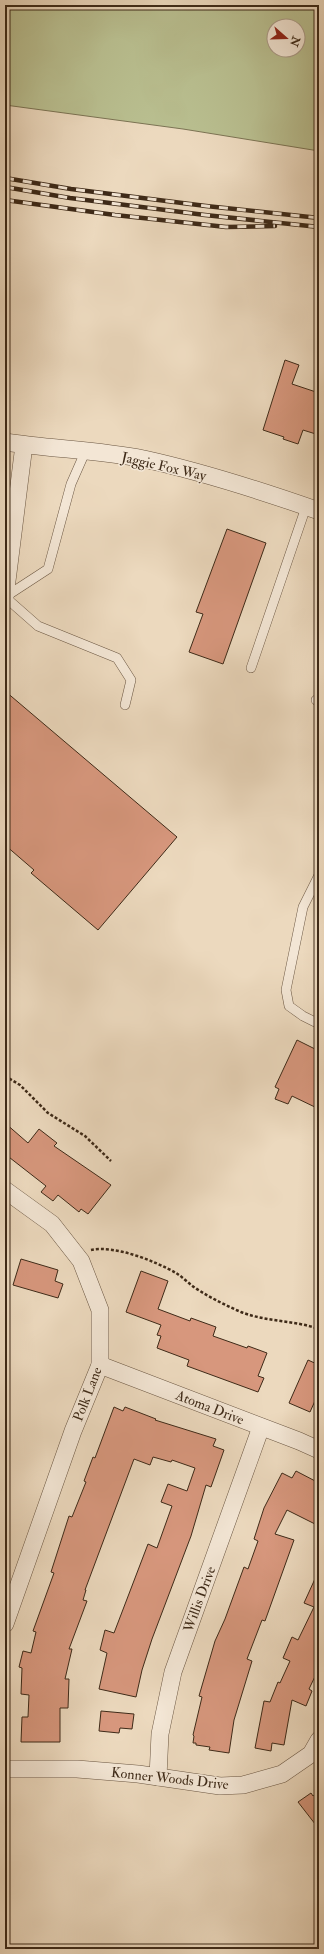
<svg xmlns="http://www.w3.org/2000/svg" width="324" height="1954" viewBox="0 0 324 1954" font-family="'IM FELL Double Pica',serif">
  <rect width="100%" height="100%" fill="#ecd9be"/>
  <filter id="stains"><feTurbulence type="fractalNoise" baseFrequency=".005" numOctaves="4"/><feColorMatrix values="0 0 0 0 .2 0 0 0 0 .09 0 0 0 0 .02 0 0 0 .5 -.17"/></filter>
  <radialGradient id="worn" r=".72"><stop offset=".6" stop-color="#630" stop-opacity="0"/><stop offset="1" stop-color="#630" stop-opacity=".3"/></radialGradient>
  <path fill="#b9bf90" stroke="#7c7454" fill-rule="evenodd" d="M5,5H319V151L183,129L5,105ZM274,26H298V50H274Z"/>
  <g fill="#d7977d" stroke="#3e2a18">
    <path d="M285,360L299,365L292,384L319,393V435L303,430L298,444L283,439L284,437L263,430Z"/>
    <path d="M227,529L266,543L223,664L189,652L203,614L196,612Z"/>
    <path d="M5,691L177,837L98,930L31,873L34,870L5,845Z"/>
    <path d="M297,1040L319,1051V1109L292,1096L288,1104L275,1099L279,1089L275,1087Z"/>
    <path d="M5,1123L28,1143L39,1129L57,1143L54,1146L111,1185L88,1214L81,1209L79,1212L58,1195L53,1201L41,1192L46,1186L5,1154Z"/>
    <path d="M21,1259L58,1270L55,1281L63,1284L58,1298L13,1285Z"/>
    <path d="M141,1271L168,1281L158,1309L190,1321L191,1318L216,1327L213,1336L247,1348L248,1346L267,1353L258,1376L264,1378L258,1392L187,1366L189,1360L157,1348L161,1336L157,1335L161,1325L126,1312Z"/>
    <path d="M308,1360L319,1365V1392L310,1412L289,1403Z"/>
    <path d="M114,1407L123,1411L125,1407L156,1419L155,1420L216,1439L213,1446L224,1450L211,1487L206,1485L191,1536L152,1639L142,1670L136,1697L99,1689L107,1653L100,1650L105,1630L114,1633L148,1544L157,1548L172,1506L161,1502L168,1484L187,1491L195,1468L172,1460L171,1462L153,1457L150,1465L134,1459L85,1590H86L83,1600L87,1601L69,1649H72L65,1679H69L68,1708H60V1742H21L22,1717H28L29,1695L21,1694L22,1668L19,1667L23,1651L31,1653L36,1632L33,1631L54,1573L51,1572L69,1516L72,1517L86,1482L84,1481L93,1457L95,1458Z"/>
    <path d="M296,1471L319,1483V1526L287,1510L275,1534L294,1540L265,1621L262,1620L247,1659L252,1661L234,1720L229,1753L209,1750L210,1747L196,1745V1743H193L194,1736L193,1735L202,1697L199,1696L215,1641L225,1619L244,1567L248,1569L258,1541L254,1539L264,1508L282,1473L292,1478Z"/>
    <path d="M319,1570V1668L309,1689L312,1691L306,1706L292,1700L284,1745L272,1743L271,1751L255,1748L264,1701L270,1702L278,1682L280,1683L290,1661L283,1658L292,1637L298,1640L314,1607L304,1603Z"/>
    <path d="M101,1711L134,1714L132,1729L120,1728L119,1733L99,1731Z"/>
    <path d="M319,1791V1829L298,1802L311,1793L313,1796Z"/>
  </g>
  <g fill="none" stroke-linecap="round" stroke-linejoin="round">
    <g stroke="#6a5642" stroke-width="10">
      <g id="lane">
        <path d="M5,597L38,626L117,658L131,680L125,705"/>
        <path d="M5,597L48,569L71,484L86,450"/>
        <path d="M251,668L306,507"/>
        <path d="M316,700L319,702"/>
        <path d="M319,875L303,907L286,990L289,1006L303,1016L319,1024"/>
      </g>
    </g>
    <g stroke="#6a5642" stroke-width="18">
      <g id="street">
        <path d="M5,442C51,449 98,450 144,459C203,472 262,491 319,511"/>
        <path d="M5,597L24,445"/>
        <path d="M5,1190L52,1224L81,1261L100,1310V1365L73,1431L5,1624"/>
        <path d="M100,1365L299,1441L319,1450"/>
        <path d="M5,1769H77L138,1774L220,1786L243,1785L282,1774L311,1754L319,1740"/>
        <path d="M158,1777L160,1734L173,1672L261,1427"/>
      </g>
    </g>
    <g stroke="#3e2a18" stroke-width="2.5" stroke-dasharray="3 2" stroke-linecap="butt">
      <path d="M5,1076L20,1085L48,1113L85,1136L111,1161"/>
      <path d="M91,1250C115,1245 155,1261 176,1273C184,1278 191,1286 200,1291C213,1299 227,1306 241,1312C266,1322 294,1320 319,1329"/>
    </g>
    <use href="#lane" stroke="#f3e6d5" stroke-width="9"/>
    <use href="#street" stroke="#f3e6d5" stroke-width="17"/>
    <g stroke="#3e2a18" stroke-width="4.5">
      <g id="rail">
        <path d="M5,178L71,189L206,206L319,218"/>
        <path d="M5,187L70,198L205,215L319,227"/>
        <path d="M5,200L115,215L226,227L275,226"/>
      </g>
    </g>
    <use href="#rail" stroke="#f3e6d5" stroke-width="3" stroke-dasharray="9" stroke-linecap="butt"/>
  </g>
  <g text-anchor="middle" stroke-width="3" stroke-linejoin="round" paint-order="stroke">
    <g font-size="14" fill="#3e2a18" stroke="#f3e6d5">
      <text transform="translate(164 466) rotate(13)" y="5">Jaggie Fox Way</text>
      <text transform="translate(87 1394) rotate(-69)" y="5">Polk Lane</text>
      <text transform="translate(210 1407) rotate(21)" y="5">Atoma Drive</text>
      <text transform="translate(199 1599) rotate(-70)" y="5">Willis Drive</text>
      <text transform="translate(170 1778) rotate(6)" y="5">Konner Woods Drive</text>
    </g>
  </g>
  <rect width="324" height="1954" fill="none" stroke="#ecd9be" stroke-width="20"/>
  <rect x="6" y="6" width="312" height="1942" fill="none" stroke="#3e2a18" stroke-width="2"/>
  <rect x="10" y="10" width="304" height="1934" fill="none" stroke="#3e2a18"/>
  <g transform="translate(286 38) rotate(110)"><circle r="19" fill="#f3e6d5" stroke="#ab9b89"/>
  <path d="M0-3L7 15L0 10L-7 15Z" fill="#8f2418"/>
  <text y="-6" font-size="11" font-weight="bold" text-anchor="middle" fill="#3e2a18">N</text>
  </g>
  <rect width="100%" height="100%" filter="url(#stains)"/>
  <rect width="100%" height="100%" fill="url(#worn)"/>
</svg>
